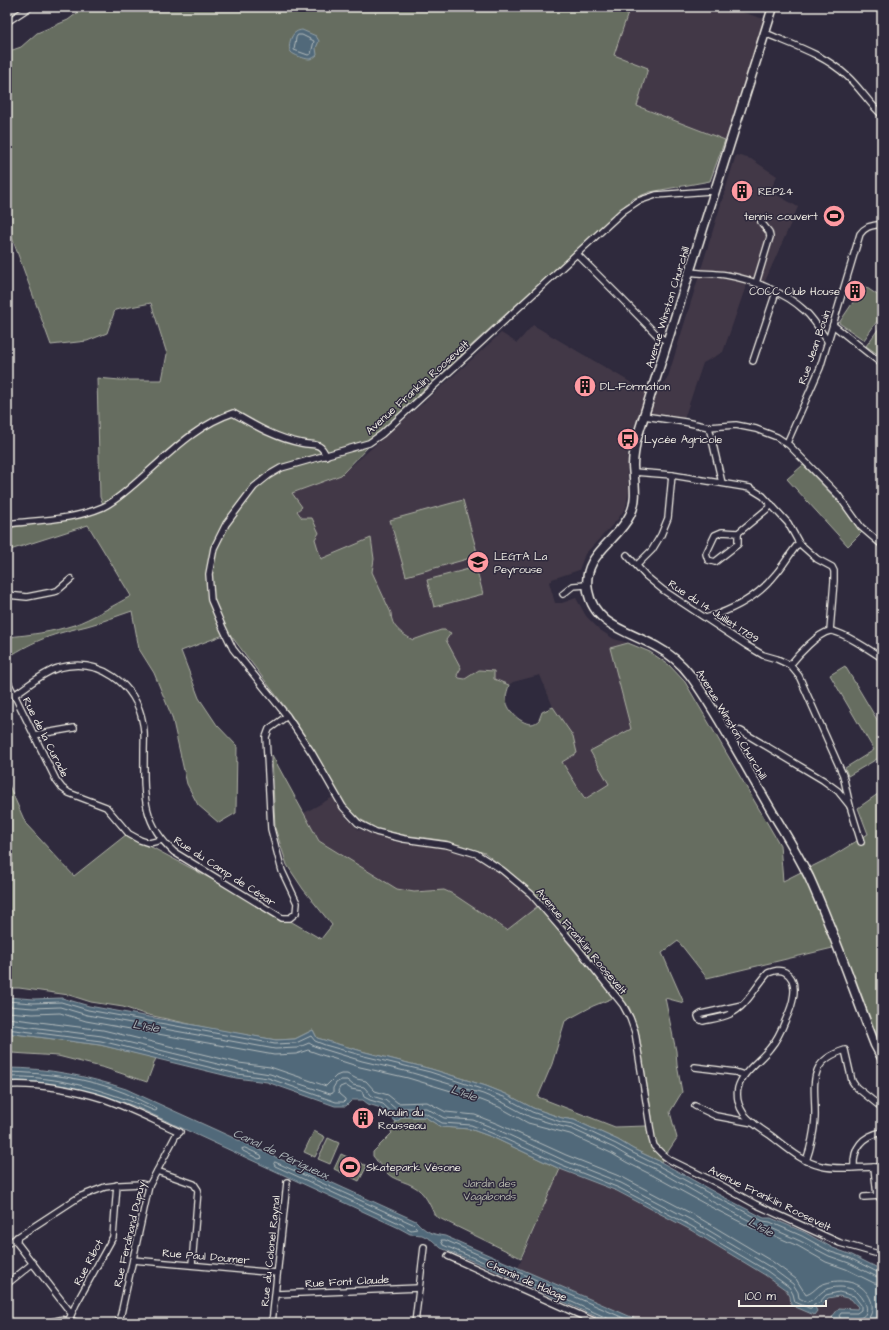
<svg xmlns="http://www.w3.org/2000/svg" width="889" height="1330" viewBox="0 0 889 1330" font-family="'Architects Daughter',sans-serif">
  <rect width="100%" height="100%" fill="#2f2a3d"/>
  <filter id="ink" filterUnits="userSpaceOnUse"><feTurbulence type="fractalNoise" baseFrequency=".025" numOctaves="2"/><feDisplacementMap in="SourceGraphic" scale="8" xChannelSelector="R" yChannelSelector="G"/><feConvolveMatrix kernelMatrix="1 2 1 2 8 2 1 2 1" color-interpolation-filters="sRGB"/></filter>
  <g filter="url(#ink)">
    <g fill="#423847">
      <path d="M630,7H726L764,19L725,140L637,106L614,55Z"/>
      <path d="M736,155L751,159L777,176L770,191L798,207L762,288L747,283L723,352L703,363L684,419L650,414L658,391L668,377Z"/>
      <path d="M533,325L647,392L628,444L627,469L629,490L626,507L618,519L585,554L579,570L552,579V581L549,582L555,603H562L576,598L586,616L600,630L614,639L628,643L610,648L631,729L610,784L585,799L562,762L573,736L553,707L540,675L513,682L509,685L494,679V671L479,670L465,679L459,678L457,675L461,668L445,640L450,634L441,630L413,640L398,631L391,618V613L372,572L374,559H321L315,539L297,511L292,493L341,475L420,406L501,333L517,343Z"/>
      <path d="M333,797L346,817L358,829L396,842L448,849L460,852L478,859L505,876L527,894L538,906L507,930L453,894L444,890L414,892L397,889L319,841L304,813Z"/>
      <path d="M560,1169L617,1191L689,1229L765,1275L786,1290L790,1296L810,1314L815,1307H821L828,1298L839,1296L852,1299L858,1307L857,1310L839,1308L832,1317L840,1323H645L518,1268Z"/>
    </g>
    <g fill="#666d60" stroke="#adafa4">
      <path d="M85,7H630L614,55L648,68L637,106L725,140L710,181L650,192L632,199L428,385L341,475L292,493L302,507L297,511L302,518H312L319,533L315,539L321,559L371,538L374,559L372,572L391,613C391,627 402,634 413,640L441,630H445L451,633L446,640L461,668L457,675L459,678L465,679L479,670L494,671V679L509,685C508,689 506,694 506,698C506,709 519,723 531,724C534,724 537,722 539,720L542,712L553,707L573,736L577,753L562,762L585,799L609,784L590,751L631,729L610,648L628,643L650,652L669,665L685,682L780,845L783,881L831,857L868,834L858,808L882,791V1050L864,1008L841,946L707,978L678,941L662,953L684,1003L665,998L676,1051L677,1065L682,1092L670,1112L677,1138L661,1162L633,1149L618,1140L574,1120L562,1118L533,1108L506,1094L486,1086L431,1069L365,1052L317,1038L313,1030L295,1039L276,1040L212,1029L144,1014L123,1007L91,1002L69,995L19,988H7V781L26,824L74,876L127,834L292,922L321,939L332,925L303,889L287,865L275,828L272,755L319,841L397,889L414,892L444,890L453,894L507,930L538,906L613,998L593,1006L565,1021L552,1064L538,1097L615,1127L646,1126L653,1124L638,1029L629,1007L535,894L485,853L447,841L403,835L377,829L360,819L345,805L311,745L291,715L229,633L181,651L199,698L217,725L237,746L236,813L219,823L198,805L187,784L172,717L154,673L139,649L132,611C117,616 102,622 87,626C54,634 36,639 7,658V637C30,635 52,632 74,625C91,619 114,605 131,596L88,525L7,551V528L77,518L105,509L100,497L97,378L120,380H162L167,354L151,303L115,310L107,333L87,341L51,345L7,224V52L21,47L37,33L68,20Z"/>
      <path d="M864,286L882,298V314L864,340L839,323Z"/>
      <path d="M882,324V357L866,346Z"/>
      <path d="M803,465L841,504L852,521L862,532L848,546L787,479Z"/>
      <path d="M463,500L478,556L406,576L390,520Z"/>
      <path d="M476,567L483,594L434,607L427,580Z"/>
      <path d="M845,666L882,728V756L848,776L845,768L874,750L830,675Z"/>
      <path d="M7,1033L100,1045L156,1058L147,1082L105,1068L58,1056L12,1053L11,1056H7Z"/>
      <path d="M403,1117H425L441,1127L470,1129L492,1137L560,1169L521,1258L435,1216C430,1205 425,1192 413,1186C406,1182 399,1181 392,1177C384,1172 379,1163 373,1156V1152L392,1133L389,1129L396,1122Z"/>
      <path d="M314,1131L325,1137L315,1157L304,1152Z"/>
      <path d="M328,1138L339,1143L330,1164L318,1159Z"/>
      <path d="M341,1154L367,1166L359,1181L334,1169Z"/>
    </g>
    <g fill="#51697a" stroke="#929fa6">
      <path d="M302,30L316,36L319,41L316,48L317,55C315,57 312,59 309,59C305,59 293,55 291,52C287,48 291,34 296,32C297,31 301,30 302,30Z"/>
      <path d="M7,997L34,999L62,998L89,1006L276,1040L295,1039L313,1030L317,1038L365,1052L431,1069L486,1086L506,1094L533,1108L562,1118L574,1120L618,1140L633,1149L661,1162L716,1193L764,1218H771L804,1232L833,1248L852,1255L882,1270V1322L840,1323L832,1317L839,1308L857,1309L858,1307L851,1299L839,1296L828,1298L821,1307H815L817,1311L814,1315L791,1305L790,1296L786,1290L765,1275L689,1229L617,1191L560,1169L492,1137L470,1129L441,1127L425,1117H403L396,1122L381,1108L368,1104L363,1100H352L346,1106H335L267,1082L236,1078L100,1045L7,1033Z"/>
      <path d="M7,1068C48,1068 87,1076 126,1089L416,1221C426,1232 431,1234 445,1236L645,1323H610L487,1267L441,1248L432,1240L422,1235L410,1234L399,1228L134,1106C93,1091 51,1080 7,1081Z"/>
    </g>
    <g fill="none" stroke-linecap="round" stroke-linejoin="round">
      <g stroke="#b3bbbc" stroke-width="1">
        <path d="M298,35H302L314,41L311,54L308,55L294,50L296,38Z"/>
        <path d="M7,1001L33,1003L61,1002L88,1010L275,1044L296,1043L311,1036L315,1041L325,1045L364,1056L430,1072L484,1090L504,1097L532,1112L561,1122L573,1124L616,1144L631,1152L659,1166L714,1196L763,1221L770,1222L802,1236L831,1252L850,1258L879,1273H882"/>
        <path d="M7,1006L33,1008L60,1007L87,1015L275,1049L297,1048L309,1043L314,1046L323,1049L362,1061L409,1072L483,1094L502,1102L530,1117L560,1126L572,1129L614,1148L629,1157L657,1170L711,1201L760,1226L769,1227L800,1241L829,1256L849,1263L877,1277L882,1278"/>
        <path d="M7,1012L33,1014L60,1013L86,1021L274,1055L296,1054L308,1050L322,1055L360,1067L408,1078L481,1100L499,1107L528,1123L570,1134L611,1153L626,1162L654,1176L709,1206L758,1231L768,1233L798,1246L826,1262L846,1269L874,1283L882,1284"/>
        <path d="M7,1018L103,1030L239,1063L270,1067L326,1086L336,1076L341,1074H347L357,1079L366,1081L375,1091L388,1095L398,1103L427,1102L446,1112L475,1115L498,1124L566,1155L624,1178L696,1216L773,1262L796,1279L806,1295C812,1293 814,1290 819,1286C824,1283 833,1281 840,1281C846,1281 856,1283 861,1287C873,1296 878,1314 863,1323"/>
        <path d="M7,1024L102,1036L238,1069L270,1074L330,1094L333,1093V1088L336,1083L341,1080H347L353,1085L364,1087L372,1096L385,1100L397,1110L403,1108H426L444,1118L473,1120L496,1129L563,1160L621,1183L693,1221L770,1267L793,1284L798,1292L799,1298L807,1302C814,1300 817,1296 822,1292C826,1288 835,1287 840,1287C845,1287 854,1289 857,1292C864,1298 873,1313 860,1318C856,1319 852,1318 848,1318L847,1323"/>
        <path d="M7,1029L101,1041L237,1074L268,1078L336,1102H344L345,1101V1099L339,1094L338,1091L340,1087L345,1085L351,1089L362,1091L364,1097L370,1100L383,1104L396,1116L403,1113H425L442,1123L471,1125L494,1134L562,1165L619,1188L691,1226L767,1271L789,1287L793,1294L795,1302L809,1308H811L814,1304L819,1303L826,1295L839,1292L854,1296L861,1305V1310L857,1313H841L839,1316L842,1320V1323"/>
        <path d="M7,1072C47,1073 88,1078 125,1093C136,1098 146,1103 156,1108L157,1110L155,1111C108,1091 58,1075 7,1077"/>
        <path d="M245,1148L261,1155L262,1158L259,1159L243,1151L242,1149Z"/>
        <path d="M275,1162L413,1224L417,1228V1229L411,1230L401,1224L275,1166L274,1164Z"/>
        <path d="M610,1323V1320L607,1318L488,1264L443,1245L441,1240H445L635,1323"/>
      </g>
      <g stroke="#f4f1e8" stroke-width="8">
        <g id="street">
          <path d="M7,22L30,7"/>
          <path d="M765,33C793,45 825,55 847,76C860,88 869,103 882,115"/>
          <path d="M715,192L710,191L656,195L638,201L623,211L382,434L369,443L281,468L269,475L254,487L226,524L214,548L209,574L211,600L222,626L233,649L287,716L312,753L343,807L358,823L376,832L404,839L447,845L477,854L502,870L531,894L576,946L623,1005L630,1018L635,1032L652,1139L654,1146L662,1154L670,1160L717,1183L755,1204L840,1243L882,1255"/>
          <path d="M577,254L616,293L658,336L668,342"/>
          <path d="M690,272C702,274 714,273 726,275C751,279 786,293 804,310C814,319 821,331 828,342"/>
          <path d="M756,283L770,237L769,232L761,222"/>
          <path d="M833,325L882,364"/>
          <path d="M753,361L776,292"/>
          <path d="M644,416L685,422L709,427L736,425L756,429L777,437L789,445L838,495L861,527L882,545"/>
          <path d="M709,427L722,483"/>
          <path d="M787,443L820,368L860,234C867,225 872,226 882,224"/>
          <path d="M634,472L672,475L750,488L763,496L788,523L799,543L817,559L832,567L834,571V581L830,631"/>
          <path d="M7,524C39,520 73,520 103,507C114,502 130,488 139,480C168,455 196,425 233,413C256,426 275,438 301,443C314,446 320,441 326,456"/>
          <path d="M722,532L738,533V544L715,562L708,560L706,554L715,535Z"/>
          <path d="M738,533L772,505"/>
          <path d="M627,555L646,576L663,590L746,645L763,655L777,659L790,665L799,676L843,775L850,806"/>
          <path d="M637,565L652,550L661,535L668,518L672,475"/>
          <path d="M563,594L573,586L587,585"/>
          <path d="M7,595L27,597L57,591L71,579"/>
          <path d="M706,618C733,610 757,598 775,575C784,565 790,553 799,543"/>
          <path d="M790,665C798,655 818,633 830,631C840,630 873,652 882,658"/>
          <path d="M7,680L34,735L56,780L62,788L69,793L106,807L129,834L140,840L149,843L162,840"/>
          <path d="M14,695C28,686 42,673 58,668C99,657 136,683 143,724C145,732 144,742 144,751C144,792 141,822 174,852L282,918H290L296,913L297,903L282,871L271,829L266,737L269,729L287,716"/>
          <path d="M726,733L735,730L741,731L823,780L838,791L850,806L861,842"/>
          <path d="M34,735L74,728"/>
          <path d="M742,1005L701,1014L698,1016L699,1019L703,1021C712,1019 722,1018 730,1014C747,1006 755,987 768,973C774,971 779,969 785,972C801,981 792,1007 786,1019C782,1029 777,1040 770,1048C760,1061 742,1072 738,1088C736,1097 739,1107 744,1114C751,1123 761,1129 770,1135C786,1147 802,1162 821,1166C841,1171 862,1166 882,1167"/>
          <path d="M695,1067L735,1072L744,1075"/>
          <path d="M7,1085C37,1083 76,1090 104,1099C130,1108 155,1121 180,1132L176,1135L149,1186L121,1314L118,1323"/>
          <path d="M695,1106L716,1116L753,1123"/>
          <path d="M806,1161C811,1147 814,1132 815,1118C816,1086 805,1062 845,1050L852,1081L856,1087L882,1108"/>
          <path d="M854,1167C853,1147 863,1136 882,1132"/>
          <path d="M874,1167L877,1196"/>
          <path d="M157,1171L194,1184L198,1190L192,1264"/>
          <path d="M864,1197L882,1196"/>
          <path d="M17,1237V1243L71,1313"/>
          <path d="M7,1244L79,1197L105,1187L120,1185L142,1184L149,1186"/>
          <path d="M448,1256L598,1323"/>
          <path d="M133,1260L277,1273"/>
          <path d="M7,1284L33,1263"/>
          <path d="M276,1294L419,1288"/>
          <path d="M68,1322L76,1304L113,1237L117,1185"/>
          <path d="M272,1323L287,1182"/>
          <path d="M415,1323L424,1247"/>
        </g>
      </g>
      <g stroke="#f4f1e8" stroke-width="11">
        <g id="secondary">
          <path d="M773,7L636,441C635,449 633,457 633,466C634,482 638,500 630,515C617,542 581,555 588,591C594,626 631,632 657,647C670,654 681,663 690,675C710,702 726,732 743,761C756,784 769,807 783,830C792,845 801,861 809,877C834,932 853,989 875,1045L882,1058"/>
          <path d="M53,1323L61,1321L74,1323"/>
        </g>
      </g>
      <use href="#street" stroke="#2f2a3d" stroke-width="5.5"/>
      <use href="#secondary" stroke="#2f2a3d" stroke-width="8"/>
    </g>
  </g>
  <defs>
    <g id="building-disc" transform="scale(1.15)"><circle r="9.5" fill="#ff9aa2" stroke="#2f2a3d"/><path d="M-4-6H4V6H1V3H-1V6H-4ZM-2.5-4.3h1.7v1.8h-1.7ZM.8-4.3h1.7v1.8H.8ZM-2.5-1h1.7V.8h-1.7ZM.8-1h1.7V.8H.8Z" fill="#111"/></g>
    <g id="stadium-disc" transform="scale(1.15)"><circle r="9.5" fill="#ff9aa2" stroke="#2f2a3d"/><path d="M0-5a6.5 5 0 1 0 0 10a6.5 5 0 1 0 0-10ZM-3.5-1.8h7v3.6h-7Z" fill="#111"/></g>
    <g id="bus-disc" transform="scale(1.15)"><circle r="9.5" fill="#ff9aa2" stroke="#2f2a3d"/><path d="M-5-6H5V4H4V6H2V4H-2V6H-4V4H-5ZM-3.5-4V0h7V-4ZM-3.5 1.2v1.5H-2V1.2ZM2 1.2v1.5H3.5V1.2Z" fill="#111"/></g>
    <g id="school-disc" transform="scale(1.15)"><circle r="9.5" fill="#ff9aa2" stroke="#2f2a3d"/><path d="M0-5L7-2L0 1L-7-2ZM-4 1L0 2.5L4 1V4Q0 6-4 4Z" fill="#111"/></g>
  </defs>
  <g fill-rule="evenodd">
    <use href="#building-disc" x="742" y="191"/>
    <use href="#stadium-disc" x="834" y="216"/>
    <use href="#building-disc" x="855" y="291"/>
    <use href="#building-disc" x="585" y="386"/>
    <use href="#bus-disc" x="628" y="439"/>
    <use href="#school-disc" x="478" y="562"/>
    <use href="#building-disc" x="363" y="1118"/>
    <use href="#stadium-disc" x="350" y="1167"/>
  </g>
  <g text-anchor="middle" stroke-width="3" stroke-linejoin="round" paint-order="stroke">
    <g font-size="11" fill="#f4f1e8" stroke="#2f2a3d" text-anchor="start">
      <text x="758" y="195">REP24</text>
      <text x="818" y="220" text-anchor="end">tennis couvert</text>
      <text x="840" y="295" text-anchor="end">COCC Club House</text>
      <text x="600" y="390">DL-Formation</text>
      <text x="644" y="443">Lycée Agricole</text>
      <text x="494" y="560">LEGTA La<tspan x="494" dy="13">Peyrouse</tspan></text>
      <text x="378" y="1116">Moulin du<tspan x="378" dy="13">Rousseau</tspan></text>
      <text x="366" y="1171">Skatepark Vésone</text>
    </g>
    <g font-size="11" fill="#f4f1e8" stroke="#2f2a3d">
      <text transform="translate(667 307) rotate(-73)" y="4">Avenue Winston Churchill</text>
      <text transform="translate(814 347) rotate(-71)" y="4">Rue Jean Bouin</text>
      <text transform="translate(417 387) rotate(-42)" y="4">Avenue Franklin Roosevelt</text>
      <text transform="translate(714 611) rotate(33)" y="4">Rue du 14 Juillet 1789</text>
      <text transform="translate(732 724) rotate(59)" y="4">Avenue Winston Churchill</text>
      <text transform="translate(46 737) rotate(63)" y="4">Rue de la Curade</text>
      <text transform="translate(225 871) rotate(33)" y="4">Rue du Camp de César</text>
      <text transform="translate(582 941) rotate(50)" y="4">Avenue Franklin Roosevelt</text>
      <text transform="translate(770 1198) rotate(26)" y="4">Avenue Franklin Roosevelt</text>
      <text transform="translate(129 1234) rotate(-77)" y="4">Rue Ferdinand Dupuy</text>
      <text transform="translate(270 1251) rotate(-84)" y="4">Rue du Colonel Raynal</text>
      <text transform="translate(206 1256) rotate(5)" y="4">Rue Paul Doumer</text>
      <text transform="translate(88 1262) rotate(-62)" y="4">Rue Ribot</text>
      <text transform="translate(527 1280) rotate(24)" y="4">Chemin de Halage</text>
      <text transform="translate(347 1281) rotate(-3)" y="4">Rue Font Claude</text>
    </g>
    <g font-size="11" fill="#b4b6ab" stroke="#2f2a3d">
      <text x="490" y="1187">Jardin des<tspan x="490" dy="13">Vagabonds</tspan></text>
    </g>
    <g font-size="12" font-style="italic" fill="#abb4b6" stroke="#2f2a3d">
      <text transform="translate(146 1026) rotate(10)" y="4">L'Isle</text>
      <text transform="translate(464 1093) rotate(19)" y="4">L'Isle</text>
      <text transform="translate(281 1154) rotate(25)" y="4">Canal de Périgueux</text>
      <text transform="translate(761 1227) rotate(28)" y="4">L'Isle</text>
    </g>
  </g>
  <rect width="889" height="1330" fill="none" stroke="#2f2a3d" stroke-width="24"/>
  <rect x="12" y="12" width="865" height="1306" fill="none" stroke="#f4f1e8" stroke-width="1.5" filter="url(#ink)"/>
  <path d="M739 1300v6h87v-6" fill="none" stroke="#f4f1e8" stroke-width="2"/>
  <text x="745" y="1300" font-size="12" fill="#f4f1e8" stroke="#2f2a3d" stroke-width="3" paint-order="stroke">100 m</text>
</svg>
